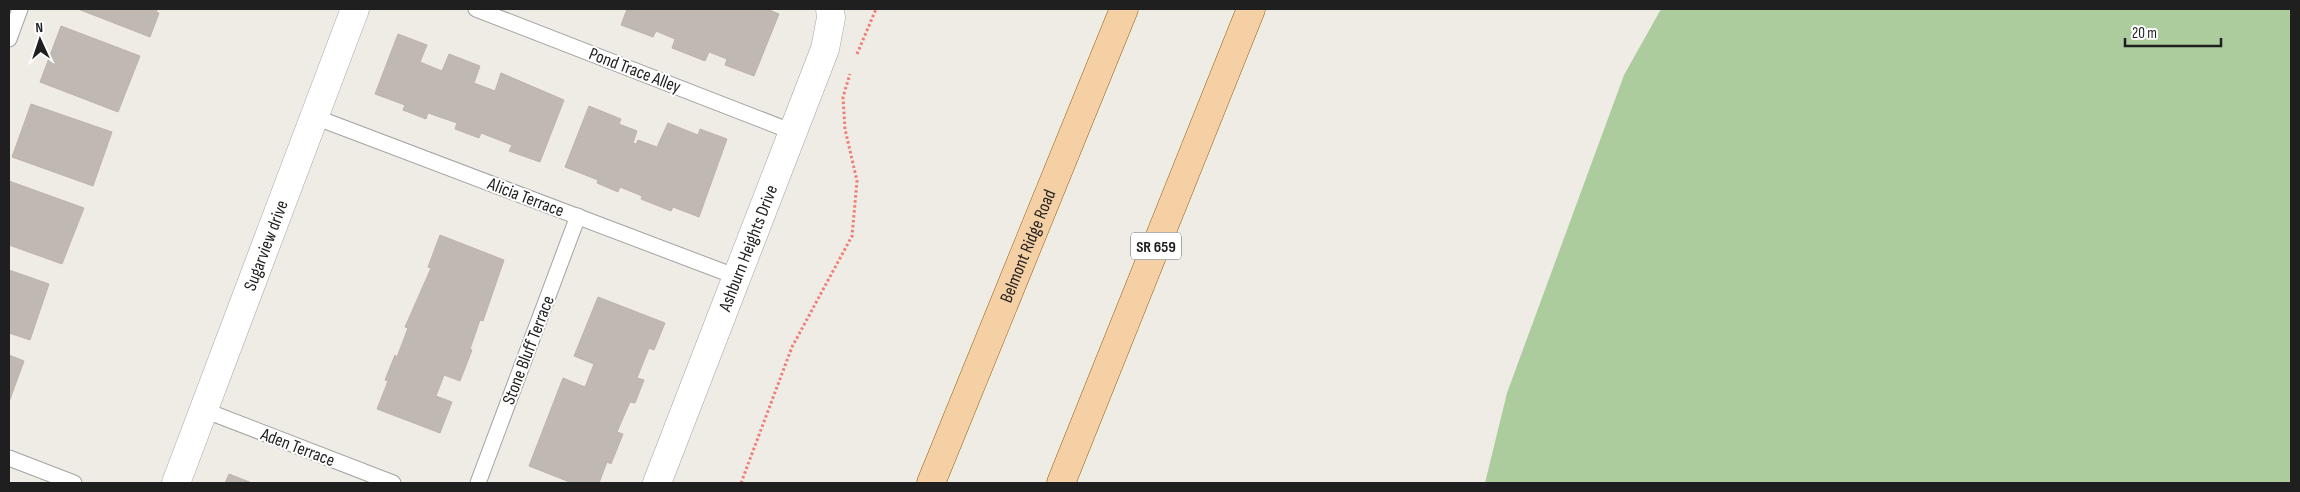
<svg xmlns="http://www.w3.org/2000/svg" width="2300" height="492" viewBox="0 0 2300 492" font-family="'Sofia Sans Condensed',sans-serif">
  <rect width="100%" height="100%" fill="#efece6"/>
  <path fill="#adcc9e" d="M1661,9H2291V483H1485L1507,393L1624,75Z"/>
  <g fill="#c0b8b3" stroke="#c0b3a9">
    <path d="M78,9H158L156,12L159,13L150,37Z"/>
    <path d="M627,9H767L779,14L754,76L725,65L727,59L709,52L705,61L672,48L675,39L656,31L653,37L621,25Z"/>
    <path d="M61,26L140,56L118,112L40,82Z"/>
    <path d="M398,34L427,45L420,62L442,71L449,54L480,66L474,83L495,91L501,73L564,100L540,162L509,151L512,145L481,133L479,138L455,129L457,123L428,113L426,119L403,110L405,105L375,94Z"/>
    <path d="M31,104L112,132L93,186L12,157Z"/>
    <path d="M589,106L621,119L619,124L637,131L633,143L636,144L638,140L657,147L668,123L698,135L700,129L727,139L699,217L673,207L671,211L641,199L642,196L620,187L618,192L597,183L598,180L565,167Z"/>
    <path d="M9,181L84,208L62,264L9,245Z"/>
    <path d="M440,235L504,260L483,321L480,320L470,349L472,350L460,381L444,375L436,396L452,402L440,433L377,409L388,381L385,380L395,355L397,357L408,328L405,327L431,268L428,267Z"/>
    <path d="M9,270L49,284L30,340L9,333Z"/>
    <path d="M598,297L665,323L654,350L649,348L637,378L644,380L635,403L630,402L617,432L623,434L611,464L607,462L599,483H572L529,466L563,378L585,387L594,364L574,356Z"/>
    <path d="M9,355L24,361L9,402Z"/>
    <path d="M229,474L252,483H225Z"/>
  </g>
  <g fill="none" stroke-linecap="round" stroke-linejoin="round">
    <g stroke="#a3a3a3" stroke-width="17">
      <g id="lane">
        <path d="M476,9L793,132"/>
        <path d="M9,39L20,9"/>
        <path d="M315,117L737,277"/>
        <path d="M204,410L393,483"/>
        <path d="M9,458L74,483"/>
        <path d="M478,483L578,216"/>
      </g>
    </g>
    <g stroke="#a3a3a3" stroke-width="29">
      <g id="street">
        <path id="s1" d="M176,483L355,9"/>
        <path id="s2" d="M657,483L825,49L831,18L830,9"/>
      </g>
    </g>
    <g stroke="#91600a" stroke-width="29">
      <g id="primary">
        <path id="s3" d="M931,483L1124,9"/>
        <path d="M1061,483L1251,9"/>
      </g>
    </g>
    <g stroke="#f17e76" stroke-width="3" stroke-dasharray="2.5 2.5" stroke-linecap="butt">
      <path d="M857,54L876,9"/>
      <path d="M741,483L792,347L852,236L857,181L845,129L843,97L850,74"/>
    </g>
    <use href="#lane" stroke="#fff" stroke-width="15"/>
    <use href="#street" stroke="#fff" stroke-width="28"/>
    <use href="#primary" stroke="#f6d0a5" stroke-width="28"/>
  </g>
  <g text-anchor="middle" stroke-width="4" stroke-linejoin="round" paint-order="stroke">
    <rect fill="#fff" stroke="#626262" stroke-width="1" x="1131" y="232.5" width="50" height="27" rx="4"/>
    <g font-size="16" font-weight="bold" fill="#1f1f1f">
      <text x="1156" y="252">SR 659</text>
    </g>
    <g font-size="18" fill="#1f1f1f" stroke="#fff">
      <text transform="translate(635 70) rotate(21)" y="6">Pond Trace Alley</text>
      <text transform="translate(526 197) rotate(21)" y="6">Alicia Terrace</text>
      <text dy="6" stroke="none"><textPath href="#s1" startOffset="254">Sugarview drive</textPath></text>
      <text dy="6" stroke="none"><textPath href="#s3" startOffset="256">Belmont Ridge Road</textPath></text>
      <text dy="6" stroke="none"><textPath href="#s2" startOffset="252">Ashburn Heights Drive</textPath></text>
      <text transform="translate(528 350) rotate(-69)" y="6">Stone Bluff Terrace</text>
      <text transform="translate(298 447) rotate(21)" y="6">Aden Terrace</text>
    </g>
  </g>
  <rect width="2300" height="492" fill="none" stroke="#1f1f1f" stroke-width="20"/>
  <g transform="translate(40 40) rotate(357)" stroke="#ffffff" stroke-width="4" paint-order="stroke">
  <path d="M0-4L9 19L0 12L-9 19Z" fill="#1f1f1f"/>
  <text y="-8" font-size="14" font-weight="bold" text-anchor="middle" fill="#1f1f1f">N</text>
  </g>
  <path d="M2125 38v8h96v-8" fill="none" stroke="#1f1f1f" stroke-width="2.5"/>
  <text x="2132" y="38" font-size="15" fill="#1f1f1f" stroke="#ffffff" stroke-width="4" paint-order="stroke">20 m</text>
</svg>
